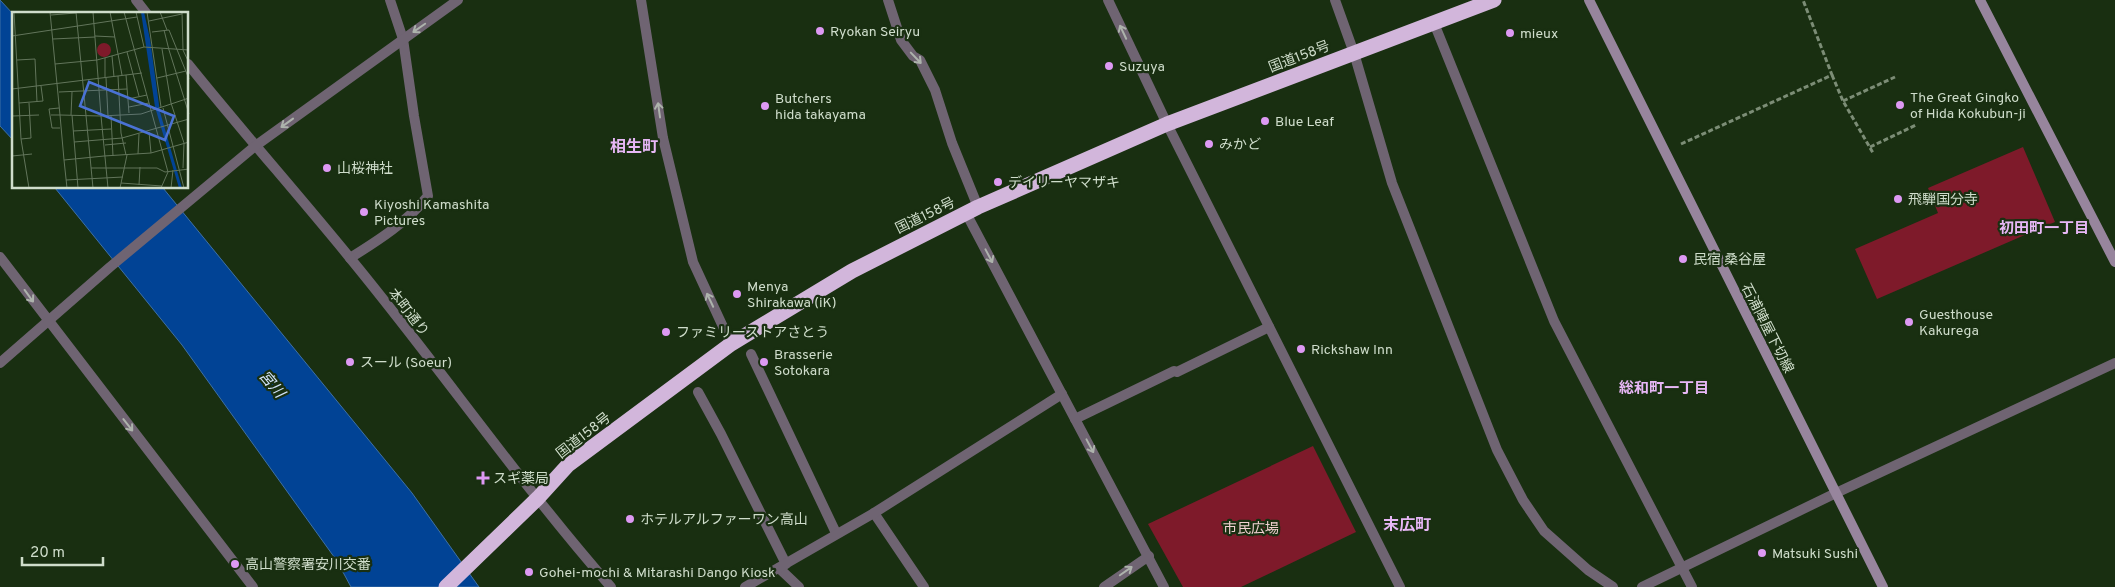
<svg xmlns="http://www.w3.org/2000/svg" width="2115" height="587" viewBox="0 0 2115 587" font-family="Overpass,'Noto Sans JP',sans-serif">
  <rect width="100%" height="100%" fill="#192f11"/>
  <g fill="#7e1a2a">
    <path d="M2023,147L2055,222L1877,299L1855,249L1938,213L1928,188Z"/>
    <path d="M1313,446L1356,532L1241,587H1183L1148,524Z"/>
  </g>
  <g fill="#014395" stroke="#3f71a5">
    <path d="M0,0L14,15V141L0,126Z"/>
    <path d="M55,188H163L412,493L479,587H351L337,561L182,345Z"/>
  </g>
  <g fill="none" stroke-linecap="round" stroke-linejoin="round">
    <g stroke="#7c8d76" stroke-width="3" stroke-dasharray="5 2.5" stroke-linecap="butt">
      <path d="M1832,75L1843,101L1873,153"/>
      <path d="M1843,101L1895,77"/>
      <path d="M1681,144L1832,75L1803,0"/>
      <path d="M1870,147L1916,125"/>
    </g>
    <g stroke="#6f6472" stroke-width="10">
      <path d="M641,0L663,138L693,262L731,344"/>
      <path d="M888,0L901,40L913,56L920,60L935,90L952,143L978,207"/>
      <path d="M1354,53L1392,183L1497,450L1523,500L1544,531L1588,570L1613,587"/>
      <path d="M350,258C379,240 407,222 428,196L414,116L403,39"/>
      <path d="M751,354L836,533"/>
      <path d="M698,392L721,434L786,564"/>
      <path d="M1075,419L1174,371L1177,372L1269,327"/>
      <path d="M779,568L799,587"/>
    </g>
    <g stroke="#6f6472" stroke-width="10">
      <path d="M136,0L147,14"/>
      <path d="M390,0L403,39"/>
      <path d="M1108,0L1167,124L1400,587"/>
      <path d="M1335,0L1354,53"/>
      <path d="M1434,23L1554,321L1692,587"/>
      <path d="M188,64C241,130 297,193 350,258C439,366 519,482 611,587"/>
      <path d="M966,213L1164,587"/>
      <path d="M0,257L253,587"/>
      <path d="M0,363L110,267L254,147L458,0"/>
      <path d="M874,513L924,587"/>
      <path d="M745,587L874,513L1062,394"/>
      <path d="M1104,587L1149,556"/>
      <path d="M1642,587L1836,493L2115,363"/>
    </g>
    <g stroke="#97859d" stroke-width="10">
      <path d="M1589,0L1883,587"/>
      <path d="M1980,0L2115,262"/>
    </g>
    <path stroke="#d2b6db" stroke-width="15" d="M446,587L538,498L568,465L731,344L852,271L978,207L1167,124L1494,0"/>
  </g>
  <defs><path id="oneway-shaft" d="M-6 0H5M1.5-3L5.5 0L1.5 3" fill="none" stroke-width="1.6" stroke-linecap="round" stroke-linejoin="round" transform="scale(1.25)"/></defs>
  <g stroke="#adb3ac">
    <use href="#oneway-shaft" transform="translate(419 28) rotate(145)"/>
    <use href="#oneway-shaft" transform="translate(1123 32) rotate(-115)"/>
    <use href="#oneway-shaft" transform="translate(916 58) rotate(46)"/>
    <use href="#oneway-shaft" transform="translate(659 110) rotate(-98)"/>
    <use href="#oneway-shaft" transform="translate(287 123) rotate(144)"/>
    <use href="#oneway-shaft" transform="translate(989 256) rotate(62)"/>
    <use href="#oneway-shaft" transform="translate(29 296) rotate(54)"/>
    <use href="#oneway-shaft" transform="translate(710 300) rotate(-115)"/>
    <use href="#oneway-shaft" transform="translate(128 425) rotate(52)"/>
    <use href="#oneway-shaft" transform="translate(1090 446) rotate(62)"/>
    <use href="#oneway-shaft" transform="translate(1126 571) rotate(-35)"/>
  </g>
  <g fill="#dd99f3" stroke="#192f11" stroke-width="2">
    <circle cx="820" cy="31" r="5"/>
    <circle cx="1510" cy="33" r="5"/>
    <circle cx="1109" cy="66" r="5"/>
    <circle cx="1900" cy="105" r="5"/>
    <circle cx="765" cy="106" r="5"/>
    <circle cx="1265" cy="121" r="5"/>
    <circle cx="1209" cy="144" r="5"/>
    <circle cx="327" cy="168" r="5"/>
    <circle cx="998" cy="182" r="5"/>
    <circle cx="1898" cy="199" r="5"/>
    <circle cx="364" cy="212" r="5"/>
    <circle cx="1683" cy="259" r="5"/>
    <circle cx="737" cy="294" r="5"/>
    <circle cx="1909" cy="322" r="5"/>
    <circle cx="666" cy="332" r="5"/>
    <circle cx="1301" cy="349" r="5"/>
    <circle cx="350" cy="362" r="5"/>
    <circle cx="764" cy="362" r="5"/>
    <path d="M480.5 470.5h5v5h5v5h-5v5h-5v-5h-5v-5h5z"/>
    <circle cx="630" cy="519" r="5"/>
    <circle cx="1762" cy="553" r="5"/>
    <circle cx="235" cy="564" r="5"/>
    <circle cx="529" cy="572" r="5"/>
  </g>
  <g text-anchor="middle" stroke-width="4.5" stroke-linejoin="round" paint-order="stroke">
    <g font-size="14" fill="#cfddcb" stroke="#192f11" text-anchor="start">
      <text x="830" y="36">Ryokan Seiryu</text>
      <text x="1520" y="38">mieux</text>
      <text x="1119" y="71">Suzuya</text>
      <text x="1910" y="102">The Great Gingko<tspan x="1910" dy="16">of Hida Kokubun-ji</tspan></text>
      <text x="775" y="103">Butchers<tspan x="775" dy="16">hida takayama</tspan></text>
      <text x="1275" y="126">Blue Leaf</text>
      <text x="1219" y="149">みかど</text>
      <text x="337" y="173">山桜神社</text>
      <text x="1008" y="187">デイリーヤマザキ</text>
      <text x="1908" y="204">飛騨国分寺</text>
      <text x="374" y="209">Kiyoshi Kamashita<tspan x="374" dy="16">Pictures</tspan></text>
      <text x="1693" y="264">民宿 桑谷屋</text>
      <text x="747" y="291">Menya<tspan x="747" dy="16">Shirakawa (iK)</tspan></text>
      <text x="1919" y="319">Guesthouse<tspan x="1919" dy="16">Kakurega</tspan></text>
      <text x="676" y="337">ファミリーストアさとう</text>
      <text x="1311" y="354">Rickshaw Inn</text>
      <text x="774" y="359">Brasserie<tspan x="774" dy="16">Sotokara</tspan></text>
      <text x="360" y="367">スール (Soeur)</text>
      <text x="493" y="483">スギ薬局</text>
      <text x="640" y="524">ホテルアルファーワン高山</text>
      <text x="1772" y="558">Matsuki Sushi</text>
      <text x="245" y="569">高山警察署安川交番</text>
      <text x="539" y="577">Gohei-mochi &amp; Mitarashi Dango Kiosk</text>
    </g>
    <g font-size="14" fill="#cfddcb" stroke="#192f11">
      <text transform="translate(1299 56) rotate(-21)" y="5">国道158号</text>
      <text transform="translate(925 215) rotate(-26)" y="5">国道158号</text>
      <text transform="translate(409 312) rotate(52)" y="5">本町通り</text>
      <text transform="translate(1768 328) rotate(63)" y="5">石浦陣屋下切線</text>
      <text transform="translate(583 435) rotate(-38)" y="5">国道158号</text>
    </g>
    <g font-size="14" fill="#f0d1d1" stroke="#192f11">
      <text x="1251" y="533">市民広場</text>
    </g>
    <g font-size="15" font-weight="bold" fill="#e7b7f6" stroke="#192f11">
      <text x="2044" y="233">初田町一丁目</text>
      <text x="1664" y="393">総和町一丁目</text>
    </g>
    <g font-size="15" font-style="italic" fill="#d3e3fa" stroke="#192f11">
      <text transform="translate(272 384) rotate(50)" y="5">宮川</text>
    </g>
    <g font-size="16" font-weight="bold" fill="#e7b7f6" stroke="#192f11">
      <text x="634" y="152">相生町</text>
      <text x="1407" y="530">末広町</text>
    </g>
  </g>
  <g transform="translate(12 12)">
    <rect width="176" height="176" fill="#192f11"/>
    <path d="M85 38a7 7 0 1 1 14 0a7 7 0 1 1-14 0Z" fill="#7e1a2a"/>
    <path d="M129,0H132L138,27L148,100L170,176H167L143,95Z" fill="#014395"/>
    <path fill="none" stroke="#62755b" stroke-width="1" d="M2,0L9,127L17,176M38,0L48,103H39M64,0L81,176M98,0L110,63M112,0L156,160M124,0L132,35M135,0L149,95M148,0L155,18M170,0L171,38L177,51M39,3L64,1M137,9L170,2M152,18L157,38M140,20L157,18L177,67M0,24L125,5M83,24L103,25M41,27L83,25M150,37L159,91L172,131L171,156M157,38L177,102M115,40L127,84M100,44L102,65M93,46V66M5,48L23,47L25,90M43,52L85,48L132,35L177,38M114,63L117,101M106,64L109,121L114,143M94,66L96,104M145,66L174,59M0,77L130,61M47,80L115,77M116,87L135,83M7,91L31,89L29,74M117,95L137,91M47,96L37,97L40,116H48M151,96L172,176M59,103L60,80M60,103L66,176M0,104L27,103M99,104L101,144M61,119L99,117M137,120L139,141M9,127L19,126L17,91M62,130L110,126L177,107M93,133L114,131M126,142L127,122M0,144L20,142M92,144L139,141L177,130M52,148L48,103L89,104L81,0M79,156H145L153,160L177,157M54,168L111,165M109,171L150,174M127,173L128,155M55,176L52,148L92,144M96,176L89,104L129,102L177,86M108,176L115,143M149,176L156,160M159,176L161,158"/>
    <path fill="#4a72d5" fill-opacity="0.15" stroke="#4a72d5" stroke-width="2.5" d="M77,70L162,104L153,128L68,94Z"/>
    <rect width="176" height="176" fill="none" stroke="#cfddcb" stroke-width="2.5"/>
  </g>
  <path d="M22 557v8h81v-8" fill="none" stroke="#cfddcb" stroke-width="2.5"/>
  <text x="30" y="557" font-size="15" fill="#cfddcb" stroke="#192f11" stroke-width="4" paint-order="stroke">20 m</text>
</svg>
